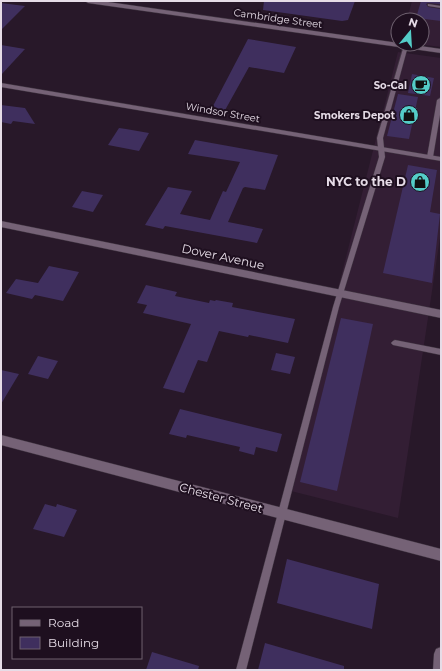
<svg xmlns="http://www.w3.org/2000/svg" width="442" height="671" viewBox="0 0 442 671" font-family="Montserrat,sans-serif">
  <rect width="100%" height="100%" fill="#281829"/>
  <g fill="#331e34">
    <path d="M412,1H441V47L417,44H422V20H407Z"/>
    <path d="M398,52L441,58V231L398,518L287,490Z"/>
  </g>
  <g fill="#3f2f5e">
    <path d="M264,1H355L348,20L342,21L263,10Z"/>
    <path d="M421,1H441V4L428,3L426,4L428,7L441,9V21L416,18Z"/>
    <path d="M1,3L25,6L1,30Z"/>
    <path d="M248,39L296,47L284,73L249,67L224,112L213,106Z"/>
    <path d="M1,45L25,49L1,75Z"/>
    <path d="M412,74L434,78L430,96L408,93Z"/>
    <path d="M398,94L418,97L409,139L387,136Z"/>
    <path d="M1,105L25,108L35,124L13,121L11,124L1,122Z"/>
    <path d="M119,128L126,129L149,133L139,151L108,145Z"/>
    <path d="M195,140L278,155L265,190L245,187L243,188L228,222L263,229L257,243L165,226L163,229L145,225L168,187L192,191L180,214L210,220L223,191L226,192L240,162L188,154Z"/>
    <path d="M408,165L437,170L430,212L440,214L432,283L383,273Z"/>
    <path d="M82,191L103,195L93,212L72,207Z"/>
    <path d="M49,266L79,272L63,301L35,295L32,299L6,293L16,279L38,283Z"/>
    <path d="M146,285L177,292L175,296L209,303L210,300L215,301L216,300L233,303L232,307L295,319L288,343L249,335L248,337L219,331L207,362L198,360L184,393L163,388L191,324L143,313L147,305L137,303Z"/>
    <path d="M341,318L373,324L337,491L300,482Z"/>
    <path d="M276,353L295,357L290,374L271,370Z"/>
    <path d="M38,356L58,361L48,379L28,374Z"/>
    <path d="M1,370L19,374L1,404Z"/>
    <path d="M180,409L282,434L277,452L256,447L254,455L239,451L240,447L187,435L186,438L169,434Z"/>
    <path d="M45,504L56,507L57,504L77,510L64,537L33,529Z"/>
    <path d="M287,559L379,584L372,629L277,603Z"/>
    <path d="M265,643L344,666V670H258Z"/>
    <path d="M152,652L199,666L198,670H146Z"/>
  </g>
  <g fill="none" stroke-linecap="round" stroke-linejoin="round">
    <g stroke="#3f3440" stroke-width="1">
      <g id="service">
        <path d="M428,4L441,6V8L428,6Z"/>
        <path d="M404,45L408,46L383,138L385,157L339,307L246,670H236L333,307L379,157L377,138Z"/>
        <path d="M440,98L441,99V109L433,157L430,159L427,157L437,100Z"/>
        <path d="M395,340L441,349V355L393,345L391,343L393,341Z"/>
      </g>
    </g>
    <g stroke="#3f3440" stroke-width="1">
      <g id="minor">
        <path d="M85,1H101L441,49V53L88,3Z"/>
        <path d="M1,83L441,157V161L1,87Z"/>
        <path d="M1,221L441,310V318L1,227Z"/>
        <path d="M1,435L441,549V561L1,445Z"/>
      </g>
    </g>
    <g stroke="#3f3440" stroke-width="1">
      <path id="secondary" d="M441,647V670H433L434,654L436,649Z"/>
    </g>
    <use href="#service" fill="#756276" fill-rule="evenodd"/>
    <use href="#minor" fill="#756276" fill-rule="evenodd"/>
    <use href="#secondary" fill="#756276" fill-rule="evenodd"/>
  </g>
  <defs>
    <g id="cafe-disc" transform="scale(1)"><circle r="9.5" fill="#54cdc8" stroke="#1e0f1f"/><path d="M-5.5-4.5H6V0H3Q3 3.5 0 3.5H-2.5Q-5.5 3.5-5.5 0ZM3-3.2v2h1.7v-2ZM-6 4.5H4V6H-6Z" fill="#111"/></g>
    <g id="shop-disc" transform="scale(1)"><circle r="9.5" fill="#54cdc8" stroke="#1e0f1f"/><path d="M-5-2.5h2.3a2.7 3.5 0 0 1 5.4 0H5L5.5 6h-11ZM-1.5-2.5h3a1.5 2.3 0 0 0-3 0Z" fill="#111"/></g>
  </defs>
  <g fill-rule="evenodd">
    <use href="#cafe-disc" x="421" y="85"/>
    <use href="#shop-disc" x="409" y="115"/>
    <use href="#shop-disc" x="420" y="182"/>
  </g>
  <g text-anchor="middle" stroke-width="4" stroke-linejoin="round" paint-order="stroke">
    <g font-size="10" fill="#e6dce7" stroke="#1e0f1f">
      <text transform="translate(278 18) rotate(8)" y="4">Cambridge Street</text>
      <text transform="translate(223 112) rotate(10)" y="4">Windsor Street</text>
    </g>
    <g font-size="10" font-weight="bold" fill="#e6dce7" stroke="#1e0f1f" text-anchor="end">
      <text x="407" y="89">So-Cal</text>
      <text x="395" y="119">Smokers Depot</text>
    </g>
    <g font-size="12" font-weight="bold" fill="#e6dce7" stroke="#1e0f1f" text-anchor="end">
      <text x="406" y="186">NYC to the D</text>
    </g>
    <g font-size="12" fill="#e6dce7" stroke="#1e0f1f">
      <text transform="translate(223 257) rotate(12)" y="4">Dover Avenue</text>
      <text transform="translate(221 498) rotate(15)" y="4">Chester Street</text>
    </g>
  </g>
  <rect width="442" height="671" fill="none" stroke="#e6dce7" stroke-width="4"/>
  <rect x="12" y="607" width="130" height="52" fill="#1e0f1f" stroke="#6e616f"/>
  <rect x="20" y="620" width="20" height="6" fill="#756276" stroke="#6e616f"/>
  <text x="48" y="627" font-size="12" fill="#e6dce7">Road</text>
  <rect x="20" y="637" width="20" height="12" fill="#3f2f5e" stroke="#6e616f"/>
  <text x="48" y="647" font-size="12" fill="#e6dce7">Building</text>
  <g transform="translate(410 32) rotate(18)"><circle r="19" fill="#1e0f1f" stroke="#6e616f"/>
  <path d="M0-3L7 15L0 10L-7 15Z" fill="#54cdc8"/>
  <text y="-6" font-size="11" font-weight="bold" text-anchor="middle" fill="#e6dce7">N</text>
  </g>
</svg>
